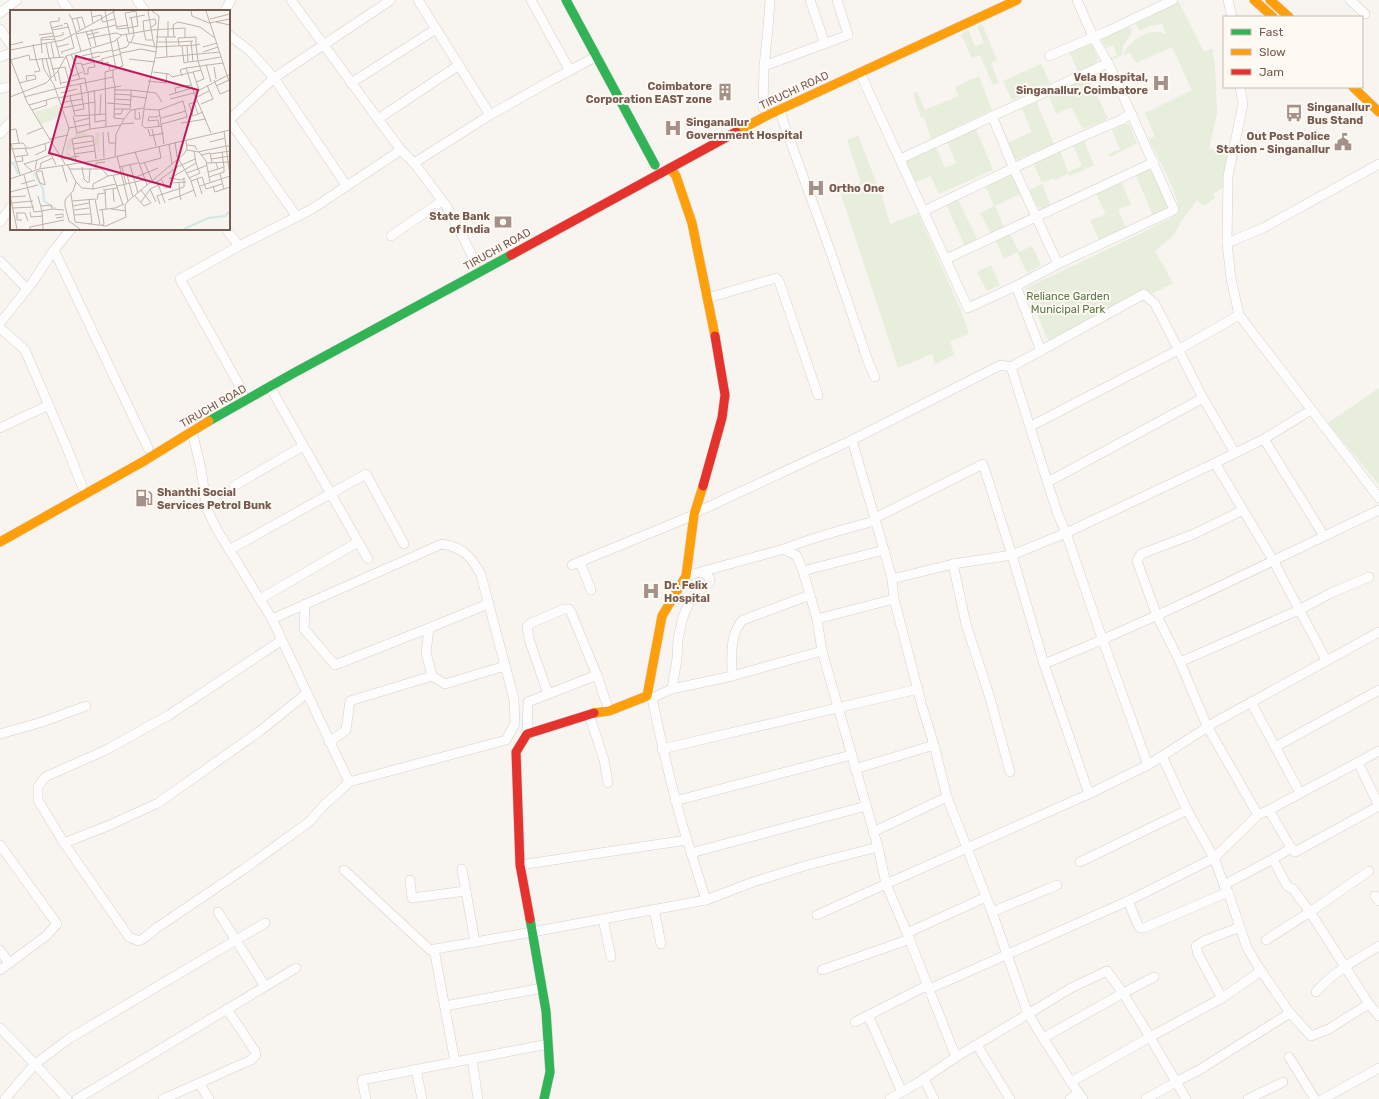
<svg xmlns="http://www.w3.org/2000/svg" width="1379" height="1099" viewBox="0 0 1379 1099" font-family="Rubik,sans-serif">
  <rect width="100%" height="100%" fill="#f8f4f0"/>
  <g fill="#e7eedc">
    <path d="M1179,2L1204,52L1212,48L1215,66L1217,113L1209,149L1229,152L1224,187L1213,194L1215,198L1204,206L1197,200L1182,220L1174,235L1155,251L1173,283L1051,347L1026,288L1146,231L1178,214C1183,201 1155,153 1149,139L1155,136L1145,113L1192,90L1172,47L1136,63L1130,53L1123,55C1130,39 1150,27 1166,34L1162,24L1150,26L1140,31L1135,24Z"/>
    <path d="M982,24L997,60L991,63L999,83L993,85L980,55L972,58L961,34L968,30L975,46L984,43L977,26Z"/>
    <path d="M1130,27L1132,32L1123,46L1122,55L1112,60L1110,58L1117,55L1113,45L1106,48L1101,38Z"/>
    <path d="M1091,42L1098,59L1095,64L1078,71L1069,52Z"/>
    <path d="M1041,64L1050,83L1012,100L1003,81Z"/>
    <path d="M979,76L992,110L931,139L924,117L921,118L913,93L917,92L925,110L959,96L955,87Z"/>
    <path d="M1088,77L1108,119L1083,129L1071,107L1056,114L1049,96Z"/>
    <path d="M1036,101L1054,144L1016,160L1007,143L1032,132L1022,109Z"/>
    <path d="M1126,124H1129L1137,143L1110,157L1108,154L1120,149L1112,130Z"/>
    <path d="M976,129L993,170L939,194L931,176L914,183L904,161L936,147L945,168L956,163L947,142Z"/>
    <path d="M858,136L883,199L890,224L918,213L962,313L969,334L950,341L954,355L935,364L932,354L898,368L840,191L861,183L847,140Z"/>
    <path d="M1084,141L1094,165L1070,176L1068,174L1055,180L1054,178L1042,183L1033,162L1060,150L1068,172L1082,166L1073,145Z"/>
    <path d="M1149,167L1168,207L1153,216L1135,173Z"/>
    <path d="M1010,174L1014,176L1022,193L995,206L1004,227L991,233L980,213L994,206L985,185Z"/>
    <path d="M1121,182L1131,204L1118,210L1126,228L1099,240L1090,220L1106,214L1096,193Z"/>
    <path d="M1042,184L1051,206L1043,209L1037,206L1029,190Z"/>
    <path d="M958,199L977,239L965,246L946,204Z"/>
    <path d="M1010,234L1019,252L1032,246L1041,265L1027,273L1017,252L1004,259L995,240Z"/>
    <path d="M991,265L1000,285L987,291L977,272Z"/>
    <path d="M1379,388V485L1328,423Z"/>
  </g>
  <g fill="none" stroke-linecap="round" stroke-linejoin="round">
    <g stroke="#d6d0cb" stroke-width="10">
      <g id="street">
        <path d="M62,0L69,11"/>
        <path d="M137,0L145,11"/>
        <path d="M291,0L378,119L401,150L414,163L447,207L476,263"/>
        <path d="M418,0L490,115"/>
        <path d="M531,0L570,71"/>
        <path d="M810,0L825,44"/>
        <path d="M1228,0L1232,17"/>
        <path d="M1350,0L1365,14"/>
        <path d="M225,11L231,0"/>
        <path d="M0,13L17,0"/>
        <path d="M0,29L11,45"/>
        <path d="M229,35L250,51L274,78L346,185"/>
        <path d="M1049,56L1108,31L1173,0"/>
        <path d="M0,57L11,53"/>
        <path d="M764,66L848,35L837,0"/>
        <path d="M860,73L968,308L1016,286L1058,264L1174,210L1131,113L1108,63L1093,37L1077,0"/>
        <path d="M351,83L436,29"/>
        <path d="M1240,87L1243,104L1228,176L1227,243L1231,278L1239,315L1379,498"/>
        <path d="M0,89L11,86"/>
        <path d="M763,108L764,66L768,28L770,0"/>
        <path d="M780,109L783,121L831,253L869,364L875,377"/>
        <path d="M992,116L1014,169L1058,264"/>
        <path d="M378,119L459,65"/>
        <path d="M229,120L274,78L391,0"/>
        <path d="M229,120L297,217"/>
        <path d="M0,134L11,121"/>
        <path d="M900,159L1108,63"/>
        <path d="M414,163L490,115L552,80L597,56"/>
        <path d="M924,211C989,180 1054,147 1121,120L1131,113"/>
        <path d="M0,222L11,207"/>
        <path d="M226,229L239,246"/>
        <path d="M391,236L442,201"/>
        <path d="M1227,243L1263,228L1379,164"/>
        <path d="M54,250L148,448"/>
        <path d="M946,259L1154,162"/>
        <path d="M0,261L27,289"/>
        <path d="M1016,286L1041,351"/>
        <path d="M708,298L776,278L779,281L818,395"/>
        <path d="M0,323L32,283L54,250L71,229"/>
        <path d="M0,328L25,350L65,443L82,486"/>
        <path d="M1011,367L1144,294L1155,304L1203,398L1235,453"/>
        <path d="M270,387L368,559"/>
        <path d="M243,392L180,279L239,246L312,209L401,150"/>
        <path d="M1031,426L1178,350L1239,315"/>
        <path d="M0,428L49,405"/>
        <path d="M192,431L201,469L207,509L216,528L272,619L349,782L339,792L325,804L309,822L244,869L155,929L147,936L139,941L129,937L64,843L38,800V787L45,777L106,750L169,715L282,640"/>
        <path d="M1264,439L1324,536"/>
        <path d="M852,440L884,550L892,579L894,599L922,706L934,745L947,797L992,912L1028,1014L956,1057"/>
        <path d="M1215,463L1264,439L1311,410"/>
        <path d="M1048,482L1203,398"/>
        <path d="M234,486L303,446"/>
        <path d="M1243,510L1194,534L1141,554L1137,561L1157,616L1180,662L1207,726L1258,815"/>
        <path d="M695,513L852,440L1001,365L1011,367L1057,512L1066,533L1103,641L1148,765"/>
        <path d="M875,518L983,464L1012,555L1044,664C1158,618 1268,563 1379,510"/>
        <path d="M784,549C814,537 844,529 875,521"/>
        <path d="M229,550L366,474L404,544"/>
        <path d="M580,562L591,590"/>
        <path d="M953,564L966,624L990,698L1010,772"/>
        <path d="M572,565L694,515"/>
        <path d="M803,571L884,550"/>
        <path d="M686,576L784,549L797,556L803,571L817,619L822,651L878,847L886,884L1089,794L1148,765L1217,721L1379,632"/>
        <path d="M892,579L953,564L1012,555L1066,533L1215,463L1273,560L1326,660"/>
        <path d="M260,599L358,542"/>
        <path d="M305,604L304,629L335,665L429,628L426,653L432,676L350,701L346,730L329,742"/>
        <path d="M272,619L442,544C464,548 471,556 481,575L514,699L515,724L506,740L349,782"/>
        <path d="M817,619L894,599"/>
        <path d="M429,628L488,604"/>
        <path d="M1180,662L1299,610L1331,593L1369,577"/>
        <path d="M1044,664L1089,794"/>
        <path d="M432,676L445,684L505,666"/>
        <path d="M732,676C732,658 729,633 743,620L810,595"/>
        <path d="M672,689L677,659L678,639L683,617L688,605L698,591L709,583L710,579L708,576L702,572"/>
        <path d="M548,694L529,639L527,627L531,623L564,609H569L571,612L598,678L609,711"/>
        <path d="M1251,702L1300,793"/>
        <path d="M589,714L604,760L608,783"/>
        <path d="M0,734L42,722L86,706"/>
        <path d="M527,734L528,702L597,675"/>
        <path d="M1275,747L1379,690"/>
        <path d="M662,749L918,689"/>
        <path d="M1162,756L1187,810L1214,858L1224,885L1273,859L1287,886L1293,889L1310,912L1369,871"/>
        <path d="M1358,762L1379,806"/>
        <path d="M855,769L934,745"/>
        <path d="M675,801L851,755"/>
        <path d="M1269,810L1291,848"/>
        <path d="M873,832L947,797"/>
        <path d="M64,843L110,825L158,803L260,731L307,693"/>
        <path d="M0,845L57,924L46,936L0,970"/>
        <path d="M691,853L866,806"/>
        <path d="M1273,859L1291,848L1295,852L1379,806"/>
        <path d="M1080,862L1187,810"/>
        <path d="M520,865L687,840C673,794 662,746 652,698L672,689L732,676L822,651"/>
        <path d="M462,869L475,942"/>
        <path d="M344,870L430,950L532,932L706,900L687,840"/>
        <path d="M410,880L412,898L466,891"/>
        <path d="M1228,892L1240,927"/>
        <path d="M1375,896L1379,901"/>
        <path d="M706,900L753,882L808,865L878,847"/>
        <path d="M1128,901L1138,925L1140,928H1144L1228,892L1224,885"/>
        <path d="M654,909L661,944"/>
        <path d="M218,912L265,986"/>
        <path d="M992,912L1057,885"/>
        <path d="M817,915L886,884L907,933L929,989L1128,901L1214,858L1258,815L1269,810L1379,751"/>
        <path d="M603,919L611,957"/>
        <path d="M907,933L986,897"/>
        <path d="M1266,940L1310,912L1369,1004"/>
        <path d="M434,949L455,1062"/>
        <path d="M0,950L9,963"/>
        <path d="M822,970L910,939"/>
        <path d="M1107,971L1123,993L1150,1037L1071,1082L1028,1014L1071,988Z"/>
        <path d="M1316,992C1333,972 1357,959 1379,946"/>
        <path d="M1222,998L1261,971L1290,1013L1311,1036L1329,1029L1349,1016L1369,1004L1379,1016"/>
        <path d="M445,1006L542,988"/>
        <path d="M868,1015L902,1092"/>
        <path d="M855,1022L928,985"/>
        <path d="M0,1028L35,1064L5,1099"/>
        <path d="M1043,1038L1123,993L1154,977"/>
        <path d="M977,1045L1010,1099"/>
        <path d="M1289,1057L1315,1099"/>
        <path d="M472,1059L478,1099"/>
        <path d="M416,1069L422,1099"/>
        <path d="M924,1079L934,1099"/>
        <path d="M1071,1082L1083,1099"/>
        <path d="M199,1083L209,1099"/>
        <path d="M67,1099L35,1064L70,1038L265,923"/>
        <path d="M77,1099L296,968"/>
        <path d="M163,1099L251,1060L256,1055L255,1051L227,1009"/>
        <path d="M366,1099L362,1080L548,1044"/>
        <path d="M890,1099L919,1082L956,1057L929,989"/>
        <path d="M1070,1099L1079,1093"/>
        <path d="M1146,1099L1176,1082L1199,1070L1290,1013"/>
        <path d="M1186,1099L1150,1037L1222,998L1198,954L1196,946L1204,941L1240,927L1247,948L1261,971"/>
        <path d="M1248,1099L1283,1082"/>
        <path d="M1323,1099L1379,1068"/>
      </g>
    </g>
    <g stroke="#d8d0cc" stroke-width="10">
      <g id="fast">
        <path d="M566,0L655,165"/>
        <path d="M209,421L292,374L511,255"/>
        <path d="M530,919L546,1011L550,1072L544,1099"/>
      </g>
    </g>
    <g stroke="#d8d0cc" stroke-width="10">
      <g id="slow">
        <path d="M1254,0L1273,17"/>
        <path d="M1270,0L1289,17"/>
        <path d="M1353,87L1379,112"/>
        <path d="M736,132L766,116L1017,0"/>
        <path d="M670,168L676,176L692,223L715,336"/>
        <path d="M0,542L144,461L209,421"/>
        <path d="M594,713L609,711L647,696L662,616L686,576L694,515L703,486"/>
      </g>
    </g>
    <g stroke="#d8d0cc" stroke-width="10">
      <g id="jam">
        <path d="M511,255L736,132"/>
        <path d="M703,486L722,418L725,395L715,336"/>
        <path d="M530,919L520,865L516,752L527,734L594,713"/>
      </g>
    </g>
    <use href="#street" stroke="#fefdfd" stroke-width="9"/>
    <use href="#fast" stroke="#30b455" stroke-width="9"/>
    <use href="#slow" stroke="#ff9f0a" stroke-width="9"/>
    <use href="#jam" stroke="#e5322d" stroke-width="9"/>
  </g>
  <defs>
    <g id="hospital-bare" transform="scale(1.38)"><path d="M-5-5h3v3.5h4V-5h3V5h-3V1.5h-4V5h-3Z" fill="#a49189" stroke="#fef9f3" stroke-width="2.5" paint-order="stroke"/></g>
    <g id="building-bare" transform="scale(1.38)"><path d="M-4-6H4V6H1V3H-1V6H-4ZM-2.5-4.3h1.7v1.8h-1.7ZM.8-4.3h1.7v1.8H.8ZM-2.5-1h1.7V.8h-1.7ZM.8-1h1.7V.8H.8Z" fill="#a49189" stroke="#fef9f3" stroke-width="2.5" paint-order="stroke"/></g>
    <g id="bus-bare" transform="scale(1.38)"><path d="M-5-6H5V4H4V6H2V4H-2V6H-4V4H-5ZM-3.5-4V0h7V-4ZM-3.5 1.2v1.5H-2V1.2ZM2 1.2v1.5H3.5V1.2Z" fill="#a49189" stroke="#fef9f3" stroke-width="2.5" paint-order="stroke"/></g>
    <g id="civic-bare" transform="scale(1.38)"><path d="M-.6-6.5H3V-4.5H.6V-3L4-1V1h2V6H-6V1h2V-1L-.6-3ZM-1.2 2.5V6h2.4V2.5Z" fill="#a49189" stroke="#fef9f3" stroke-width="2.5" paint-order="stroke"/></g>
    <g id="bank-bare" transform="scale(1.38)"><path d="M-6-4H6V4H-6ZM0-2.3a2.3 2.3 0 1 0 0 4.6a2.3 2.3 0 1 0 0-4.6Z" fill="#a49189" stroke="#fef9f3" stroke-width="2.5" paint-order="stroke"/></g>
    <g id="fuel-bare" transform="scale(1.38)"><path d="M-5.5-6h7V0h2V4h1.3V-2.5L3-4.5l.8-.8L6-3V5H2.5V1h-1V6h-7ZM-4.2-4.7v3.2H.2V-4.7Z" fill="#a49189" stroke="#fef9f3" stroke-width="2.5" paint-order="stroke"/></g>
  </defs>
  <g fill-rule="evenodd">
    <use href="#hospital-bare" x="1161" y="83"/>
    <use href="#building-bare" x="725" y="92"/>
    <use href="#bus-bare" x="1294" y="113"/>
    <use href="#hospital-bare" x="673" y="128"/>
    <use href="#civic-bare" x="1343" y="142"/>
    <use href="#hospital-bare" x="816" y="188"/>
    <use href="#bank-bare" x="503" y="222"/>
    <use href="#fuel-bare" x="144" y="498"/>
    <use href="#hospital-bare" x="651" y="591"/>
  </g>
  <g text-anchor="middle" stroke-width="4" stroke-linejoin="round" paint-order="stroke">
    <g font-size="11" font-weight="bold" fill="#765b51" stroke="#fef9f3" text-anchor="start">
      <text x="1148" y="81" text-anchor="end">Vela Hospital,<tspan x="1148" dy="13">Singanallur, Coimbatore</tspan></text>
      <text x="712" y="90" text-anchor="end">Coimbatore<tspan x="712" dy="13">Corporation EAST zone</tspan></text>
      <text x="1307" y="111">Singanallur<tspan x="1307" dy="13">Bus Stand</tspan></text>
      <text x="686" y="126">Singanallur<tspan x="686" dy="13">Government Hospital</tspan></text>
      <text x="1330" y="140" text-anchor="end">Out Post Police<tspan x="1330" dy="13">Station - Singanallur</tspan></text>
      <text x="829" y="192">Ortho One</text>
      <text x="490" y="220" text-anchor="end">State Bank<tspan x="490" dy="13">of India</tspan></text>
      <text x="157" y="496">Shanthi Social<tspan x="157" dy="13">Services Petrol Bunk</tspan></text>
      <text x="664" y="589">Dr. Felix<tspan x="664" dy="13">Hospital</tspan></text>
    </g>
    <g font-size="11" fill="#765b51" stroke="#fef9f3">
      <text transform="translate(794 90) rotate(-25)" y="4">TIRUCHI ROAD</text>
      <text transform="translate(497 249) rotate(-29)" y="4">TIRUCHI ROAD</text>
      <text transform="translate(213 406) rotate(-30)" y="4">TIRUCHI ROAD</text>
    </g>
    <g font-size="11" fill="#5b7a49" stroke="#fef9f3">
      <text x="1068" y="300">Reliance Garden<tspan x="1068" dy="13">Municipal Park</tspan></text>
    </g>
  </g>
  <g transform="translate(10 10)">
    <rect width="220" height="220" fill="#f8f4f0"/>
    <path d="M49,95L54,106L31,114L24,102ZM76,120L77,126L62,129V138L57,140L58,143L64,146L56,147L57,130L65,126L64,123ZM85,122H90L89,144L87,135H85Z" fill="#e7eedc"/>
    <path fill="none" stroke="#d2e7e8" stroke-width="2" d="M0,152L4,154L8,164M24,163L33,179L34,191L46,199M174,219L198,208L215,206L220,201"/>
    <path fill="none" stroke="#c0b2ab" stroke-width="1" d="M81,1L83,13M95,1L96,6L105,1M138,1L143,30M181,1L182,6L199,13L220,9M196,1L205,28M59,4L62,9L72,7L75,17M49,7V11L40,12L50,48M82,7L91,5L92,8M121,7L124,25L121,32M67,8L70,20M91,8L93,12L105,9L103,1M119,8L135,5M62,9L66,22M105,9L107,19L118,18M200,9L220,4M158,11V27M206,12L220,15M54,14L57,13L61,26M106,17L118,15M41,18L53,15M118,18L115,3L126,1M42,20L59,17M76,21L81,37M134,22L133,11L145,9L146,14L140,18M134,22L136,30H143L145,37M119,23L118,18L128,16L126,1M116,24L118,32L146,37M29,25L43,23M77,25L89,22M44,27L53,25V22M146,27H166M156,27L157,47M164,27L163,15L168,12L190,17L205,28L213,53M78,29L84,27L81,19M31,30L45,29M181,31L183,52M146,32H168M168,32L183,31M36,33L39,48M41,33L44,48M23,34L26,49M0,35L13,32M86,36L84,27L106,23L112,25M169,36L168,28L186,27V35L190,34M172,36L174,53L178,52M47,37L59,34M146,37L186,35L188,51L178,52L177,35M193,37L207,33M0,40L53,30L96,6L106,59M71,41L66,24L106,15M103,41L117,37L120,32M193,42L208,37M32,43L31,28L44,26M89,43L103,40M111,43L131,39L146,42M53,44L51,42L64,38L61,26M61,44L65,54L71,53L74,60M56,46L62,64M72,46L89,42M0,48L17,92L55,154M32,48L34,59L44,75L59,118L51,148M36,48L41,68M40,48L46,71M146,48L210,42M91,49L111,44M119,49L145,52M0,50L19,45L20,50L54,47M74,50L90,46M213,53L220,74M65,54L68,64L72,62M93,54L98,52L100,60M196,54L201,72M72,55L92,50L93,55M204,57L206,69M42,59L55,57L60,76M74,60V64H78V58L85,57L80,38M191,60L188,51L211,47M48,61L51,75M24,62L30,61L26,49M143,62L159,64L162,67L183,62L189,80M183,62L191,60L194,69L186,72M62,66L68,64L70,69L75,68L77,81M172,66L170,60L176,58L213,53M103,67V60L113,56L107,28M204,70L210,84L220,80M138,71L156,73L157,63M9,73L17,71L16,66L25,65L26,69L17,71M51,73L70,69M206,76L219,70M45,79L103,67L105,77L111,76M84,80L85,92M104,80H121M78,81L80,119L111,115M51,83L67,79M166,83L165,78L181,75M104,84L121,85M159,85L182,78M60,86L65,106L96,104M121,86V80L146,83L152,92M0,87L36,73L48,61L56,46L105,31L112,25L141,20L175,18V28M14,87L45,79M187,87L199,81M48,88L105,77L104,108L114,109M104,89L121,90M160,89L184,83L176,58M188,91L179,94L183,106L193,102M54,92L73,89M184,92L188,104M97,93L121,95M191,94L203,89L197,75M19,95L47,87M51,98L85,92V112L96,110M104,99H120L121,86L136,88M125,99V109H130L129,102M22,100L37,95L36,90M149,100L134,99L132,115L135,118L152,116M63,101L74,99L70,74M90,104L91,84M104,104H111L113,99M63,106L67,123L80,119M151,108L176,101M64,112L80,108M171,113L196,109M112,114L124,113M152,114L177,107L173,91L149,100L154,134M149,116L148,110L138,111L139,107H147L150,104M96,117L95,62L103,60M59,118L80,114M138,119L140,126L154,123M142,119L146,136M0,120L6,119L9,133M93,122L94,148M98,122L99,133H105M201,123L184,83L220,64M17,124L32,118M40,129L58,125M165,132L167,146L181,171L192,167L196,179L212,174M200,132L215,128M0,134L13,133L17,138M1,134L10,165M63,134L83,131M159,134L162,154M177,135L185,136L187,140M0,139L21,138L40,132M63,139L84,135M176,140L189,142L196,151L200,172M40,142L46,155M125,142L137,175M188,142L216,136L214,121M64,144L85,141M200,144L220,141M25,145L36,140L35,134M191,145L200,143L202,153M105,146L106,124L114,109L121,100L134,98L146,43L149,6L142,1M4,147L18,145L15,138M52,149L69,146M201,149L220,146M5,152L13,151L12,146M66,152L62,129L78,126H83L86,149M134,152L142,170M197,153L220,152M57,154L66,172L63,181L55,190V196L59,211L70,219M129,154L151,148L149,137M52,155L57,172M120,155L128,183M72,157L74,169L78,173M109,157L128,153M112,157L116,174M30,158L31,153L43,148M25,159L27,150L42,144M60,159H92L98,166L111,164M86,159V153L95,152M208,159L214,157L212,142M22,161L14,154L27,150M29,161L26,162L30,173L35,175L32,161H29M198,162L208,159L206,153M176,163L188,159L186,153M210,164L214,179L220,177M14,165L24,202L32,201L33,219M103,165L113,195M117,165L123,187M199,167L214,162V157M124,168L148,158M160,168L171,170L175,168M179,168L190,163L188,159L197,155M0,169L29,159L96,149L220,120M151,169L156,178L161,176M159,169L186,153L184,141M187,169L192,184M147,171L155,193M181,171L186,187M66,172L72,178L83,179L106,174M147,172L167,157L185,149M79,173L80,158M160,173L176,172M169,173L170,186L184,180M11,174L25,170M107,176L134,170M190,176L220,166L216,136H220M203,176L205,182L214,179M83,179V174L98,166M103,179L104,192M93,180L107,178M95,180L96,199M0,182L28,175M61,184L65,212L96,216L116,207L115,195L118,191L107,146M0,185L7,219M28,186L32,201L42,199M125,186L134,196L141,193L131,180M0,187L16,186M87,190L88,184L96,183M158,190L170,186L171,190M62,191L85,189L90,215M118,191L174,144L177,139L176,130M131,192L140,179M146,192L140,179L149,175M1,193L23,191M150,194L147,186L174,177V168M31,196L41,195L42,199L54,200M63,196L79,193M2,198L24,197M92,199L94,214L92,215M101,199L116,201M64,200L79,198M89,200L105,198L114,194M7,202V210H12M20,202L21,207L33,206M7,203H15L18,211M45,205L53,204V207L46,208M64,205L80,204M78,214L82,213L79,189M20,219V217L54,210"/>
    <path fill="#c2185b" fill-opacity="0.15" stroke="#c2185b" stroke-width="2" d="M66,46L188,80L160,177L39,143Z"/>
    <rect width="220" height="220" fill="none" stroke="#765b51" stroke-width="2"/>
  </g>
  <rect x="1223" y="16" width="140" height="72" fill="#fef9f3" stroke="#c8bab2"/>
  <rect x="1231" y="29" width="20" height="6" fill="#30b455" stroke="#c8bab2"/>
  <text x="1259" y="36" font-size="12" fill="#765b51">Fast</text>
  <rect x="1231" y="49" width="20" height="6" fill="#ff9f0a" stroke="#c8bab2"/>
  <text x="1259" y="56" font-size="12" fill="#765b51">Slow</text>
  <rect x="1231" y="69" width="20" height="6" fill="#e5322d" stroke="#c8bab2"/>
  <text x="1259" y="76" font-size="12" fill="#765b51">Jam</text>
</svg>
